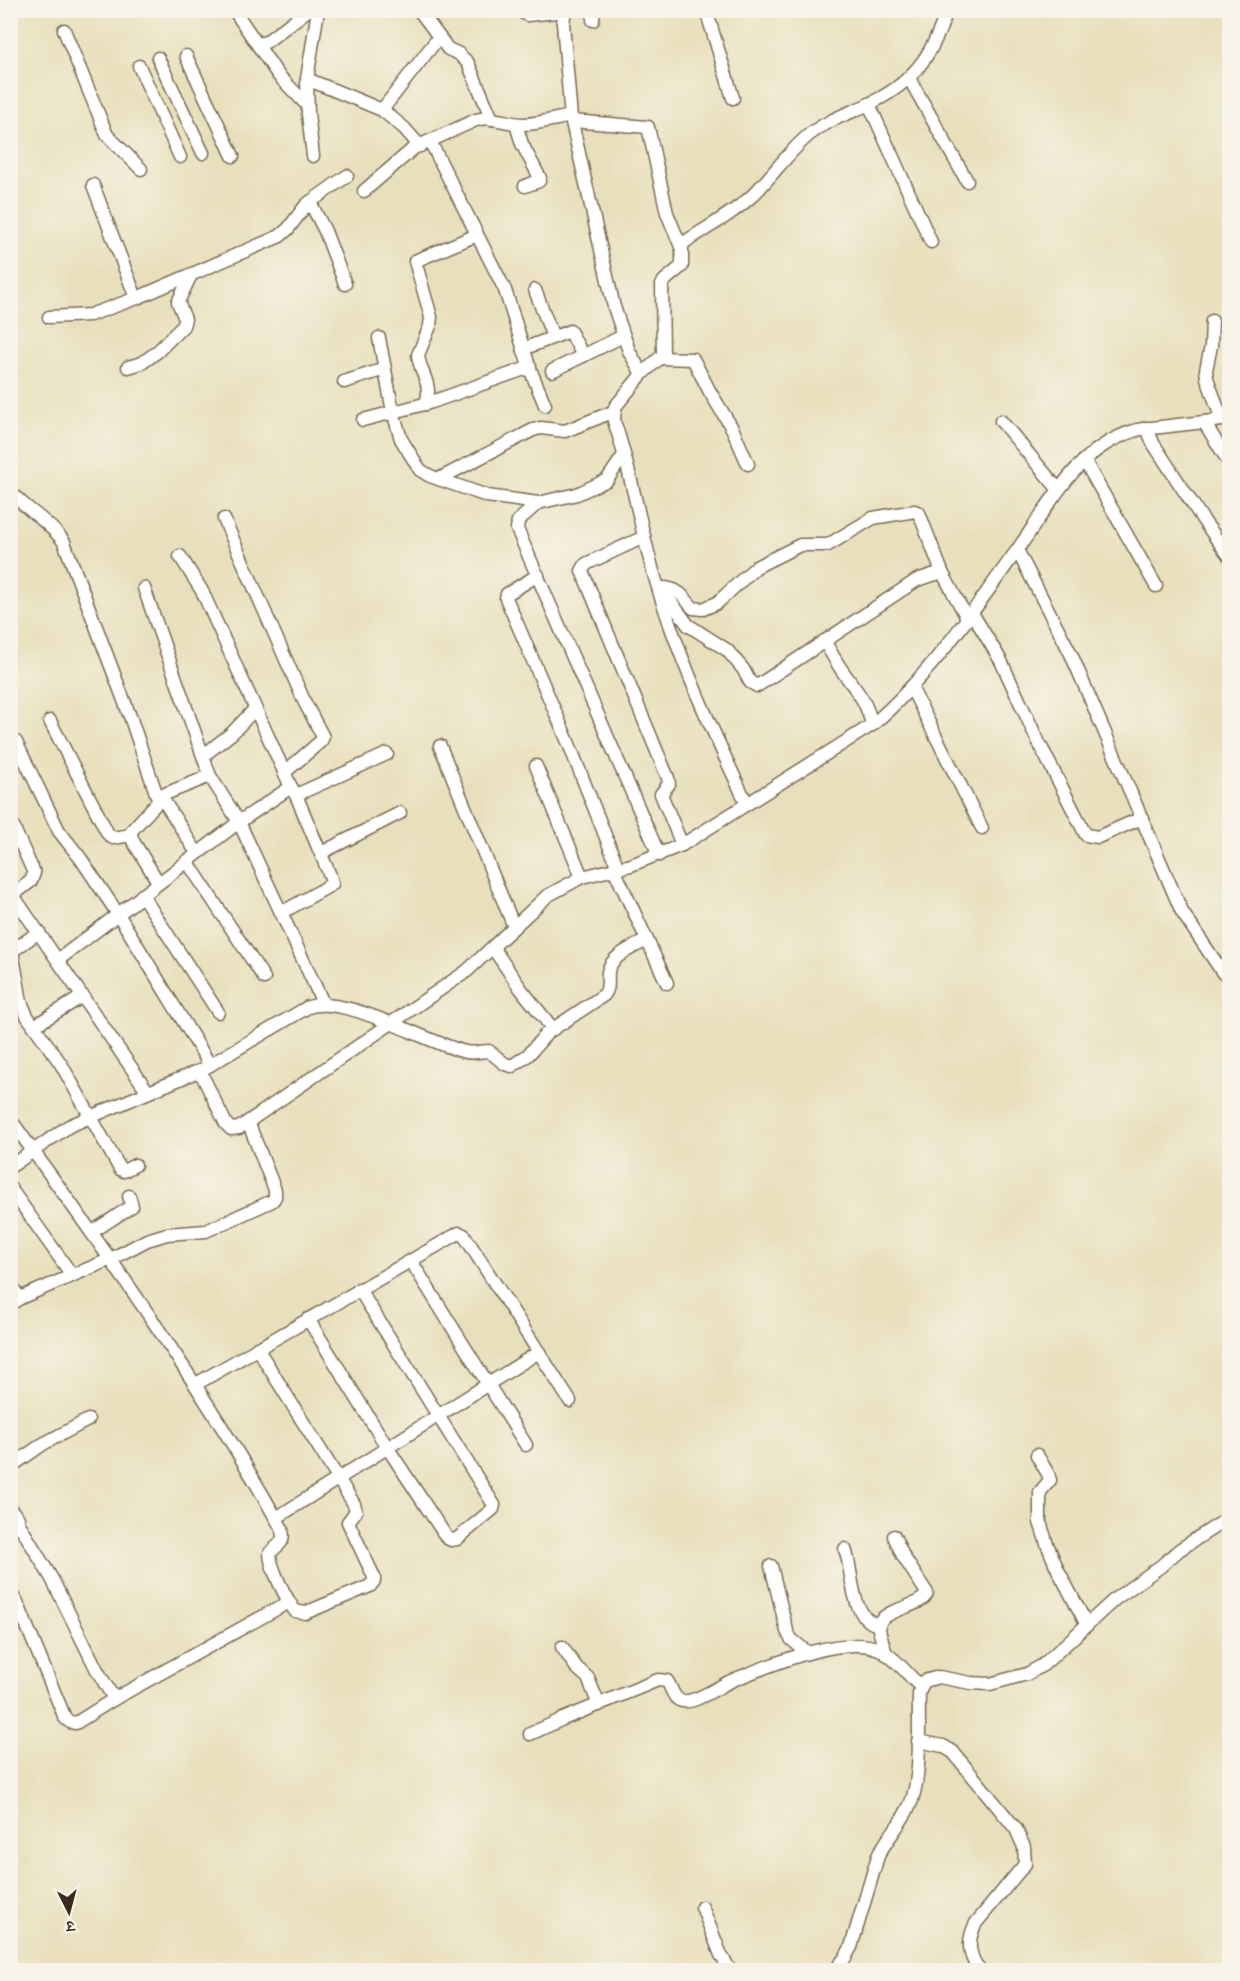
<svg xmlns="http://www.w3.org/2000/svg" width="1240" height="1981" viewBox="0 0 1240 1981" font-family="'IM FELL French Canon','Noto Serif Devanagari',serif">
  <rect width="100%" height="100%" fill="#f7f3e8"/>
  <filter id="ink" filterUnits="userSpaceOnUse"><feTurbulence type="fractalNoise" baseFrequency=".0167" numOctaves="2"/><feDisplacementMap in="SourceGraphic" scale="12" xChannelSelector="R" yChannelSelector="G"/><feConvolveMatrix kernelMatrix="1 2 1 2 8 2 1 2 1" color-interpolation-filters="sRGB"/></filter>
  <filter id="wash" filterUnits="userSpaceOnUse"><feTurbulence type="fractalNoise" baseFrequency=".008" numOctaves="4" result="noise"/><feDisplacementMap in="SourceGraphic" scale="24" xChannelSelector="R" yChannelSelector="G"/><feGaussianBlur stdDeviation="1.35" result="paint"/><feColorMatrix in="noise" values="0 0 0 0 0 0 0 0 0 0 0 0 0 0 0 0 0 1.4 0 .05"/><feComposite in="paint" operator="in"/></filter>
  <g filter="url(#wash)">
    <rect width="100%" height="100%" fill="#e8e0bc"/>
  </g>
  <g filter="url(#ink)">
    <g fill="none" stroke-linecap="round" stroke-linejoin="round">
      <g stroke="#786a55" stroke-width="15">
        <g id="minor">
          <path d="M234,10L257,44L266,42L308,10"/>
          <path d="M419,10L448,49L459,54L468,63L492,119"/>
          <path d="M518,10L527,15L565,11"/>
          <path d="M565,10L563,23L571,118L614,307L629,351L642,374"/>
          <path d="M706,10L733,98"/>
          <path d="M452,12L455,10"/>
          <path d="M593,20L594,10"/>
          <path d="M64,30L107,135L141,169"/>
          <path d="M257,44L278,75L307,105"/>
          <path d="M186,56L233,156"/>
          <path d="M158,58L203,153"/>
          <path d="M139,66L180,157"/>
          <path d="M909,78L967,181"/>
          <path d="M307,79L382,110L404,128L420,146"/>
          <path d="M869,104L931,242"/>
          <path d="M382,110L439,37"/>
          <path d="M572,121L648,127L667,213L681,247"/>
          <path d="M516,124L522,144L540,178L539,181L525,186"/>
          <path d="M430,141L505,290L530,369L545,405"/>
          <path d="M313,156L308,114L307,79L318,10"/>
          <path d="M93,185L136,298"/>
          <path d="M364,191L414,148L476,120C492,115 507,124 523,124C539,124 555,119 571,116"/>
          <path d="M310,202L325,231L345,284"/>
          <path d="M535,290L553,337"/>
          <path d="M49,317L90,315L137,298L280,236L288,229L306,205L347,176"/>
          <path d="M1212,321L1211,346L1206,370L1207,378L1222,420"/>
          <path d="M379,338L393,412L401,439L420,470L430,476L487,496L538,503"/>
          <path d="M523,349L570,331L583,356"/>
          <path d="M661,358L693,359L710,392L732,428L748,464"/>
          <path d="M128,367L142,363L157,352L183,326L185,319L178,302L191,275"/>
          <path d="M552,371L623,336"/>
          <path d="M344,382L385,369"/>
          <path d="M426,404C433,383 420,374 418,355L430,326L431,317L415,261L477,235"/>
          <path d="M363,420L432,402L530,367"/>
          <path d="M1001,421L1058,489"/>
          <path d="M1204,422L1230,464"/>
          <path d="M1147,428L1153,443L1203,520L1230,557"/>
          <path d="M624,455L607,480L577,494L538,503L518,521L517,529L659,855"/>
          <path d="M1084,460L1156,586"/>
          <path d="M439,479L533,430L541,428L565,431L615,411"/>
          <path d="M10,491C26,510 50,522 64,542L131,719L159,802"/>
          <path d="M224,519L305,703L323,737L321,741L284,773"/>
          <path d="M644,537L586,564L582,571L668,778L669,784L661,794L682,845"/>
          <path d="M1017,550L1071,654L1182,912L1223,973"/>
          <path d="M180,556L202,591L291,787L296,795L331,878L332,884L329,886L281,913"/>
          <path d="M538,575L507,594L506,598L569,744L618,868"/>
          <path d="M144,588L210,776L239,822L323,1003"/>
          <path d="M662,588C678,588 683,596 693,608L703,609L717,603L756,567L800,545H828L873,518L915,511L919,513L942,572L967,618"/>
          <path d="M664,592L688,625L727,650L743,669L750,682L757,686L917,580L942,572"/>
          <path d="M972,613L1001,661L1037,739L1086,835L1098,837L1142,818"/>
          <path d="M824,641C829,649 834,658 839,666C854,689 865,696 872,725"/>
          <path d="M911,687L982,828"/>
          <path d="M50,721L108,834L113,838L131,835"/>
          <path d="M16,742L59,831L81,859L118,914L210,1065"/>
          <path d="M440,746L514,927"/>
          <path d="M204,755L232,733L255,709"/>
          <path d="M536,766L582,877"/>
          <path d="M296,795L387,754"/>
          <path d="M162,798L197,853"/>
          <path d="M747,804C711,728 676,653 653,571C639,522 631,470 614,421L615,407L642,374L663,355L662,285L664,281L682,266V244C706,228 733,214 754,194C773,175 789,151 810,134C828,120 847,114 867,105C912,84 932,57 947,10"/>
          <path d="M10,820L34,873L31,881L13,895"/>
          <path d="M321,853L400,813"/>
          <path d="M187,861L264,978"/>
          <path d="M614,869L667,983"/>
          <path d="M158,882L133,841L131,835L132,830L165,794L210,776"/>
          <path d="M10,891L148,1092"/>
          <path d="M142,895L218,1012"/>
          <path d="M39,932L12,951L21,1002L27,1016L61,1064L120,1169L124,1171L135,1165"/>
          <path d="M493,948L521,989L553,1029"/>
          <path d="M58,960L239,822L291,787"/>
          <path d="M34,1026L83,996"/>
          <path d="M198,1072L308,1007C346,994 426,1043 466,1052C473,1054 481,1051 489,1051L505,1064L512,1066L528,1055L547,1033L604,995C610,988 607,981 608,972C610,956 634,947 647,940"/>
          <path d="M10,1119C107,1253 202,1385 282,1529C285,1544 279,1543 270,1553C270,1568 286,1598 295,1611L305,1613L370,1586L374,1581V1577L348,1522L356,1511L354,1504L257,1348"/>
          <path d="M10,1167L69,1126L196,1072L202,1075L226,1124L231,1129L239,1128L467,971L547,896L582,877L631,865L682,845L872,725C928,677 972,613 1015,553C1049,507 1075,449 1134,431C1142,428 1152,428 1161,427C1184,424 1207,422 1230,419"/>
          <path d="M10,1188L72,1275"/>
          <path d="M92,1232L132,1206L129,1196"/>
          <path d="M411,1261L526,1445"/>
          <path d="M10,1285L20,1298"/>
          <path d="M10,1304L20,1298L111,1259L147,1240L167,1234L206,1231L272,1201L275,1197V1190L248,1122"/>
          <path d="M308,1319L387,1447L447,1538L451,1540L457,1539L493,1509L494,1505L359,1289"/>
          <path d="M196,1384L459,1233L464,1235L570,1401"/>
          <path d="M1037,1455L1048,1474L1050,1480L1040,1492V1522L1047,1544L1058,1570L1087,1625"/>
          <path d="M10,1467L43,1444L88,1420"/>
          <path d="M10,1509L18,1518L16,1526L10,1531"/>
          <path d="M276,1518L539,1352"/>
          <path d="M18,1522L52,1579L97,1670L114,1699"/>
          <path d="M845,1549C854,1573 849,1617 878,1625"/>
          <path d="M771,1566L787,1631L791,1639L808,1653"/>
          <path d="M10,1594L16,1600L65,1718L70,1722L76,1723L114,1699L289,1602"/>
          <path d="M562,1647L576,1667L588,1678L599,1705"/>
          <path d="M886,1654L879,1630L880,1621C891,1607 922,1607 927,1593L903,1556L894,1536"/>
          <path d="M530,1734L563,1719L658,1680L667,1681C671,1686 672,1696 679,1700C692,1707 720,1685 733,1680C768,1666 843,1634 879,1649C894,1656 908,1675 920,1686"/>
          <path d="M918,1741L943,1746L953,1752L1016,1829L1024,1847L1025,1864L976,1923C967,1940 968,1954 979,1970"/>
          <path d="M702,1907L721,1955L730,1970"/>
          <path d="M835,1970L845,1958L851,1947L878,1856C888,1836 905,1820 912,1800C922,1769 918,1725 919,1693L924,1681L939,1677L971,1683L990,1684L1027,1674L1043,1665L1115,1599L1161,1566L1179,1550L1230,1517"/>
        </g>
      </g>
      <use href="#minor" stroke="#fff" stroke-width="12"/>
    </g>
  </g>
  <rect width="1240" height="1981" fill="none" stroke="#f7f3e8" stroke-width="36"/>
  <g transform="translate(69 1912) rotate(174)" stroke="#f7f3e8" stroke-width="4.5" paint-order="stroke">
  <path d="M0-4.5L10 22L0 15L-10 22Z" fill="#3b2a1e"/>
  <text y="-9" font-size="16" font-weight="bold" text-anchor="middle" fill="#3b2a1e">उ</text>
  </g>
</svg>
